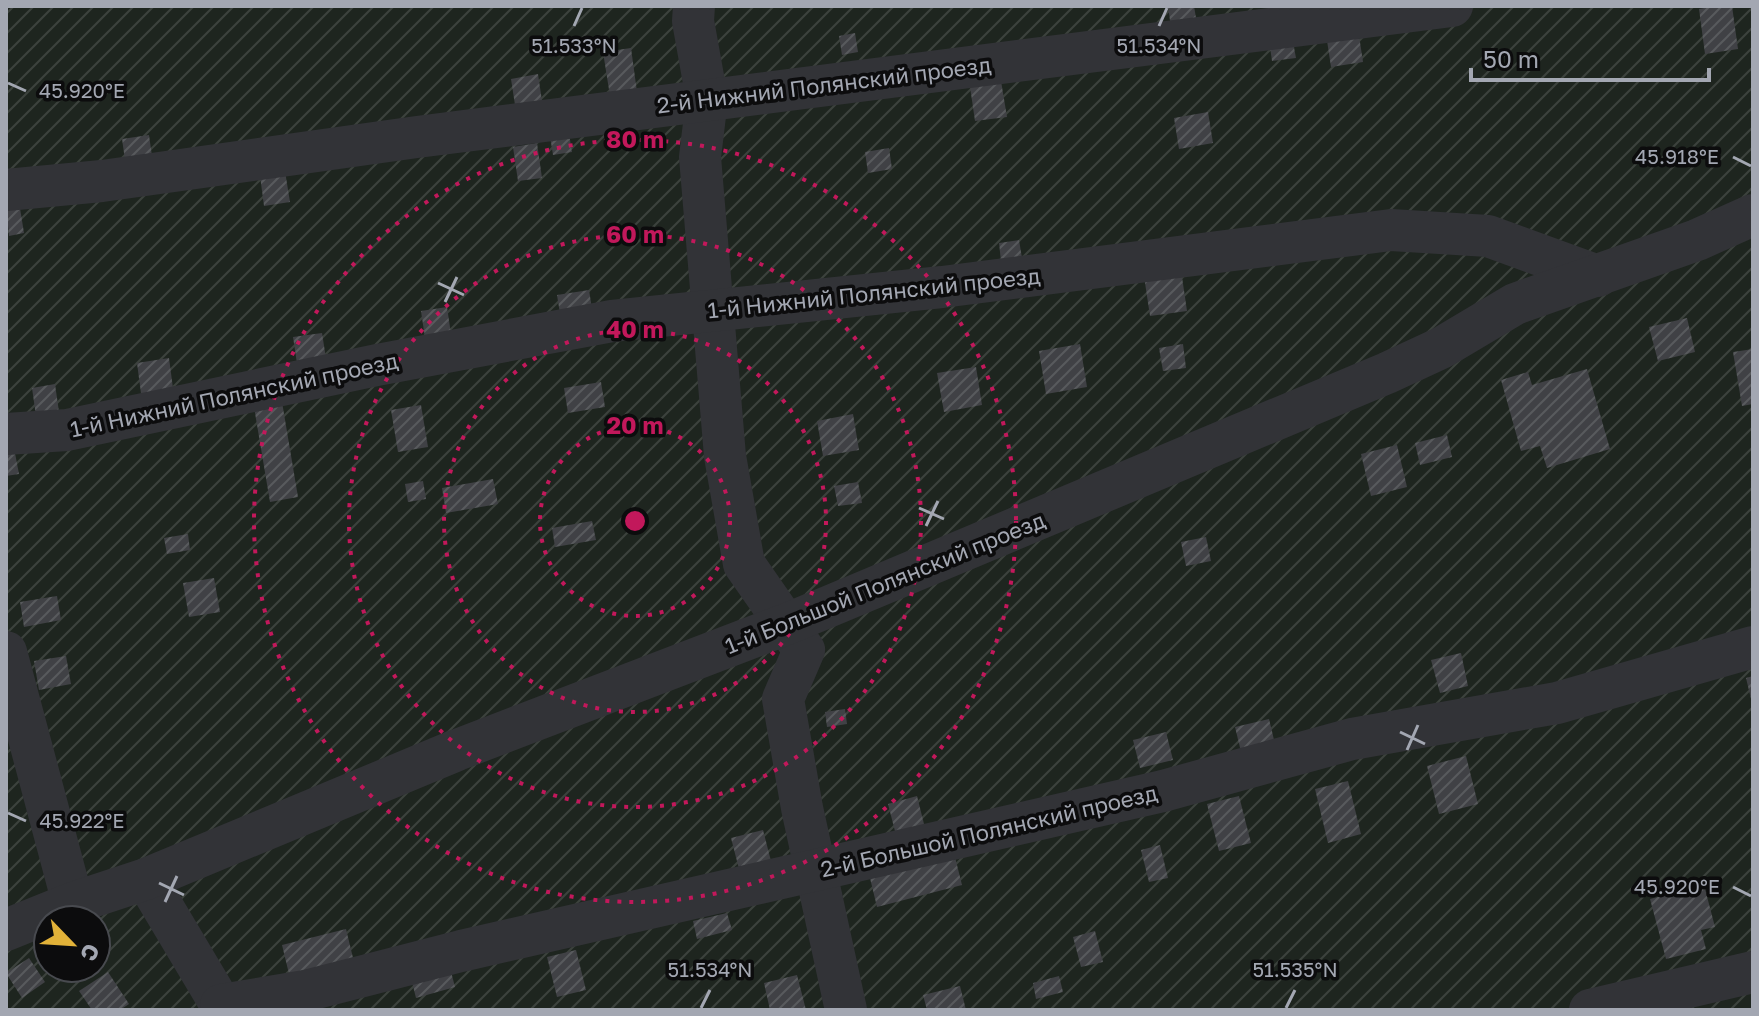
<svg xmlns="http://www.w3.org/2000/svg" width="1759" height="1016" viewBox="0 0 1759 1016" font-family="'Golos Text',sans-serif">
  <defs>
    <pattern id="garden-furrows" width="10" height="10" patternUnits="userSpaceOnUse" patternTransform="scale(2)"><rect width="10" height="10" fill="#1e251f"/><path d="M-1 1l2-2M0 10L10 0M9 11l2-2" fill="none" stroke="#3c423d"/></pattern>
    <pattern id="building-hatch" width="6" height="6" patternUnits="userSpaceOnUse" patternTransform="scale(2)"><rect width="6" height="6" fill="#404145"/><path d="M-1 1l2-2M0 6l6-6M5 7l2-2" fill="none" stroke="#585a5d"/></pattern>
  </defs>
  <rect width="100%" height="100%" fill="#111112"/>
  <path fill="url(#garden-furrows)" fill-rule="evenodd" d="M6,6H1753V1010H6ZM48,920H96V968H48Z"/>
  <g fill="url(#building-hatch)">
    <path d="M1168,6H1194L1197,24L1171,28Z"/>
    <path d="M1715,6H1732L1738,49L1705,54L1699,9Z"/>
    <path d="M1358,29L1363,62L1331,67L1326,34Z"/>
    <path d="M855,33L858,52L842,55L839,36Z"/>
    <path d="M1292,37L1296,58L1272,61L1269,40Z"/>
    <path d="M631,48L637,92L610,96L603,52Z"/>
    <path d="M538,74L542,101L515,105L511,79Z"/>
    <path d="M1000,75L1007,117L975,121L969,80Z"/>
    <path d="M1208,112L1213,143L1179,149L1174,118Z"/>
    <path d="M568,127L572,152L553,155L549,130Z"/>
    <path d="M149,135L152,156L125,160L122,139Z"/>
    <path d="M537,143L542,178L518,181L513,147Z"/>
    <path d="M889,148L892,169L868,173L865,152Z"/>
    <path d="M284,165L290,202L264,206L259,168Z"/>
    <path d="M19,202L24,233L9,236L6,204Z"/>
    <path d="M1019,240L1022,258L1001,261L999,243Z"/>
    <path d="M1181,270L1187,311L1150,316L1144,276Z"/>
    <path d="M589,290L593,315L561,320L557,295Z"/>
    <path d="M447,307L451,334L425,338L421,311Z"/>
    <path d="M1687,318L1695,352L1658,361L1649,327Z"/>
    <path d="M322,333L327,365L298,370L293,337Z"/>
    <path d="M1080,344L1087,387L1046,394L1039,351Z"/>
    <path d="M1183,344L1186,368L1163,371L1159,348Z"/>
    <path d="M1753,349V404L1742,406L1733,352Z"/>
    <path d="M169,358L174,396L142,401L137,363Z"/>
    <path d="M976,367L982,405L944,412L937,373Z"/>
    <path d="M1587,369L1610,449L1547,468L1540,446L1521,451L1501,380L1528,372L1532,385Z"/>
    <path d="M601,382L605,407L568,413L564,388Z"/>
    <path d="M55,384L59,412L36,416L32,388Z"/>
    <path d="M282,402L298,497L270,502L254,407Z"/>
    <path d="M421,405L428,447L398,452L391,410Z"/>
    <path d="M853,414L859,450L823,456L817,421Z"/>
    <path d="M1447,435L1452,457L1420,465L1415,443Z"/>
    <path d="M1397,445L1407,487L1371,496L1361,454Z"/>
    <path d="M14,448L19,474L6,476V449Z"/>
    <path d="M493,479L498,504L446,513L442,488Z"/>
    <path d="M423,481L426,499L408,502L405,484Z"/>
    <path d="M858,482L862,503L838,506L834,486Z"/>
    <path d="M592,521L596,540L555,547L552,528Z"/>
    <path d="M188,534L190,550L167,554L164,538Z"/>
    <path d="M1206,537L1211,561L1186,566L1181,542Z"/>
    <path d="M214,578L220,612L189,617L183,583Z"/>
    <path d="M57,596L61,620L24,627L20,602Z"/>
    <path d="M1461,653L1468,686L1440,693L1431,660Z"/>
    <path d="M66,656L71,684L39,690L34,661Z"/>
    <path d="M1753,676V703H1752L1746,678Z"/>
    <path d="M845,709L847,724L827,727L825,712Z"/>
    <path d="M1269,719L1276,748L1242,756L1235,727Z"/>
    <path d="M1166,732L1173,760L1140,768L1133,740Z"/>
    <path d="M1466,756L1478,804L1439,814L1427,766Z"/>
    <path d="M1348,781L1361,834L1328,843L1315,789Z"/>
    <path d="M917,796L925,828L896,835L888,804Z"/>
    <path d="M1239,796L1251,843L1219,851L1207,804Z"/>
    <path d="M763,830L771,861L739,869L731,838Z"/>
    <path d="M1160,845L1168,878L1149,882L1141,850Z"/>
    <path d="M954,853L962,885L877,907L869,874Z"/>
    <path d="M1704,885L1715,927L1701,930L1706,949L1666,959L1650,899Z"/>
    <path d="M727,913L732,930L697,939L693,921Z"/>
    <path d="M346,929L354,962L290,978L282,945Z"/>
    <path d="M1095,931L1103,962L1081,967L1073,937Z"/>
    <path d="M576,950L586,990L557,997L547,957Z"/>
    <path d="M29,958L45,982L22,998L6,973Z"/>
    <path d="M450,968L455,987L416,998L411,978Z"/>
    <path d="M108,972L129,1004L120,1010H92L79,991Z"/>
    <path d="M797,975L806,1010H770L764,983Z"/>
    <path d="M1059,976L1063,992L1036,999L1033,983Z"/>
    <path d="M960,986L966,1010H927L923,995Z"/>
  </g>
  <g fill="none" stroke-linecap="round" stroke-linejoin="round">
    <g stroke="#323337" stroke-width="42">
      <path d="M694,6L693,21L707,99L700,157L725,456L744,564L804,650L783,699L802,808L846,1010"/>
      <path d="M6,190L102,181L417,137L1452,6"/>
      <path d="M6,434L67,430L377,365L612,321L942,287L1391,230L1488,236L1598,276"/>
      <path d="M6,652L73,903"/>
      <path d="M146,879L224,1010"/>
      <path d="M6,930L73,903L146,879L457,750L787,624L1387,373L1441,348L1515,304L1697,240L1753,215"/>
      <path d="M221,1005L305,991L461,951L1163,791L1352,739L1557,703L1753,647"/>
      <path d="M1590,1010L1753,972"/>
    </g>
  </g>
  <path fill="none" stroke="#a3a7b2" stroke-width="3" d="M574,26L582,8M1159,26L1167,8M8,83L26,91M1733,157L1751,166M438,283L464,295M445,302L457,277M919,508L944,519M926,526L938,501M1400,732L1425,744M1407,750L1418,725M8,813L26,821M159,883L184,895M1733,887L1751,896M165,902L177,876M701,1008L710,990M1286,1008L1295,990"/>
  <g fill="none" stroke="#c2185b" stroke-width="4" stroke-dasharray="4 8">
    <circle cx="635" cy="521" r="95"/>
    <circle cx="635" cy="521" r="191"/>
    <circle cx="635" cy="521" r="286"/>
    <circle cx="635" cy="521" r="381"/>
  </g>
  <g text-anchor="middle" stroke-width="7" stroke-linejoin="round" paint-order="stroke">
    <g font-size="22" fill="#a3a7b2" stroke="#0c0c0d">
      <text transform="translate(824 85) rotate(-7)" y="8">2-й Нижний Полянский проезд</text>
      <text transform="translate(874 293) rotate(-6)" y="8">1-й Нижний Полянский проезд</text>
      <text transform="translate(234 395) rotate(-12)" y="8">1-й Нижний Полянский проезд</text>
      <text transform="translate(885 583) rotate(-22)" y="8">1-й Большой Полянский проезд</text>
      <text transform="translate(989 831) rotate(-13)" y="8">2-й Большой Полянский проезд</text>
    </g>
  </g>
  <g font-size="20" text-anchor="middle" fill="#a3a7b2" stroke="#0c0c0d" stroke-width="7" stroke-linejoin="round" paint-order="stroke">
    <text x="574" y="53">51.533°N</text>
    <text x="1159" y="53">51.534°N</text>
    <text x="82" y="98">45.920°E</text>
    <text x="1677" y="164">45.918°E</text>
    <text x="82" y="828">45.922°E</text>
    <text x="1677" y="894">45.920°E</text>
    <text x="710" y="977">51.534°N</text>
    <text x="1295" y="977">51.535°N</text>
  </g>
  <circle cx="635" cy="521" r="12" fill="#c2185b" stroke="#0c0c0d" stroke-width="4"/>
  <g font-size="24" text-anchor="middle" font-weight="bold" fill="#c2185b" stroke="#0c0c0d" stroke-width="7" stroke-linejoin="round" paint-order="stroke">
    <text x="635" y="148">80 m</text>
    <text x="635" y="243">60 m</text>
    <text x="635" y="338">40 m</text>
    <text x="635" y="434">20 m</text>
  </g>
  <rect width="1759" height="1016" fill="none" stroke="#a3a7b2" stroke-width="16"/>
  <g transform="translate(72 944) rotate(115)"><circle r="38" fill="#0c0c0d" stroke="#484a4f" stroke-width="2"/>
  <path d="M0-6L14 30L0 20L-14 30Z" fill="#e2b239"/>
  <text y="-12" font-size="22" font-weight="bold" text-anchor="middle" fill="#a3a7b2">С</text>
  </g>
  <path d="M1471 68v12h238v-12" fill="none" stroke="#a3a7b2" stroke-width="4"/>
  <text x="1483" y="68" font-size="24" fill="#a3a7b2" stroke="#0c0c0d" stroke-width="6" paint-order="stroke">50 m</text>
</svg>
